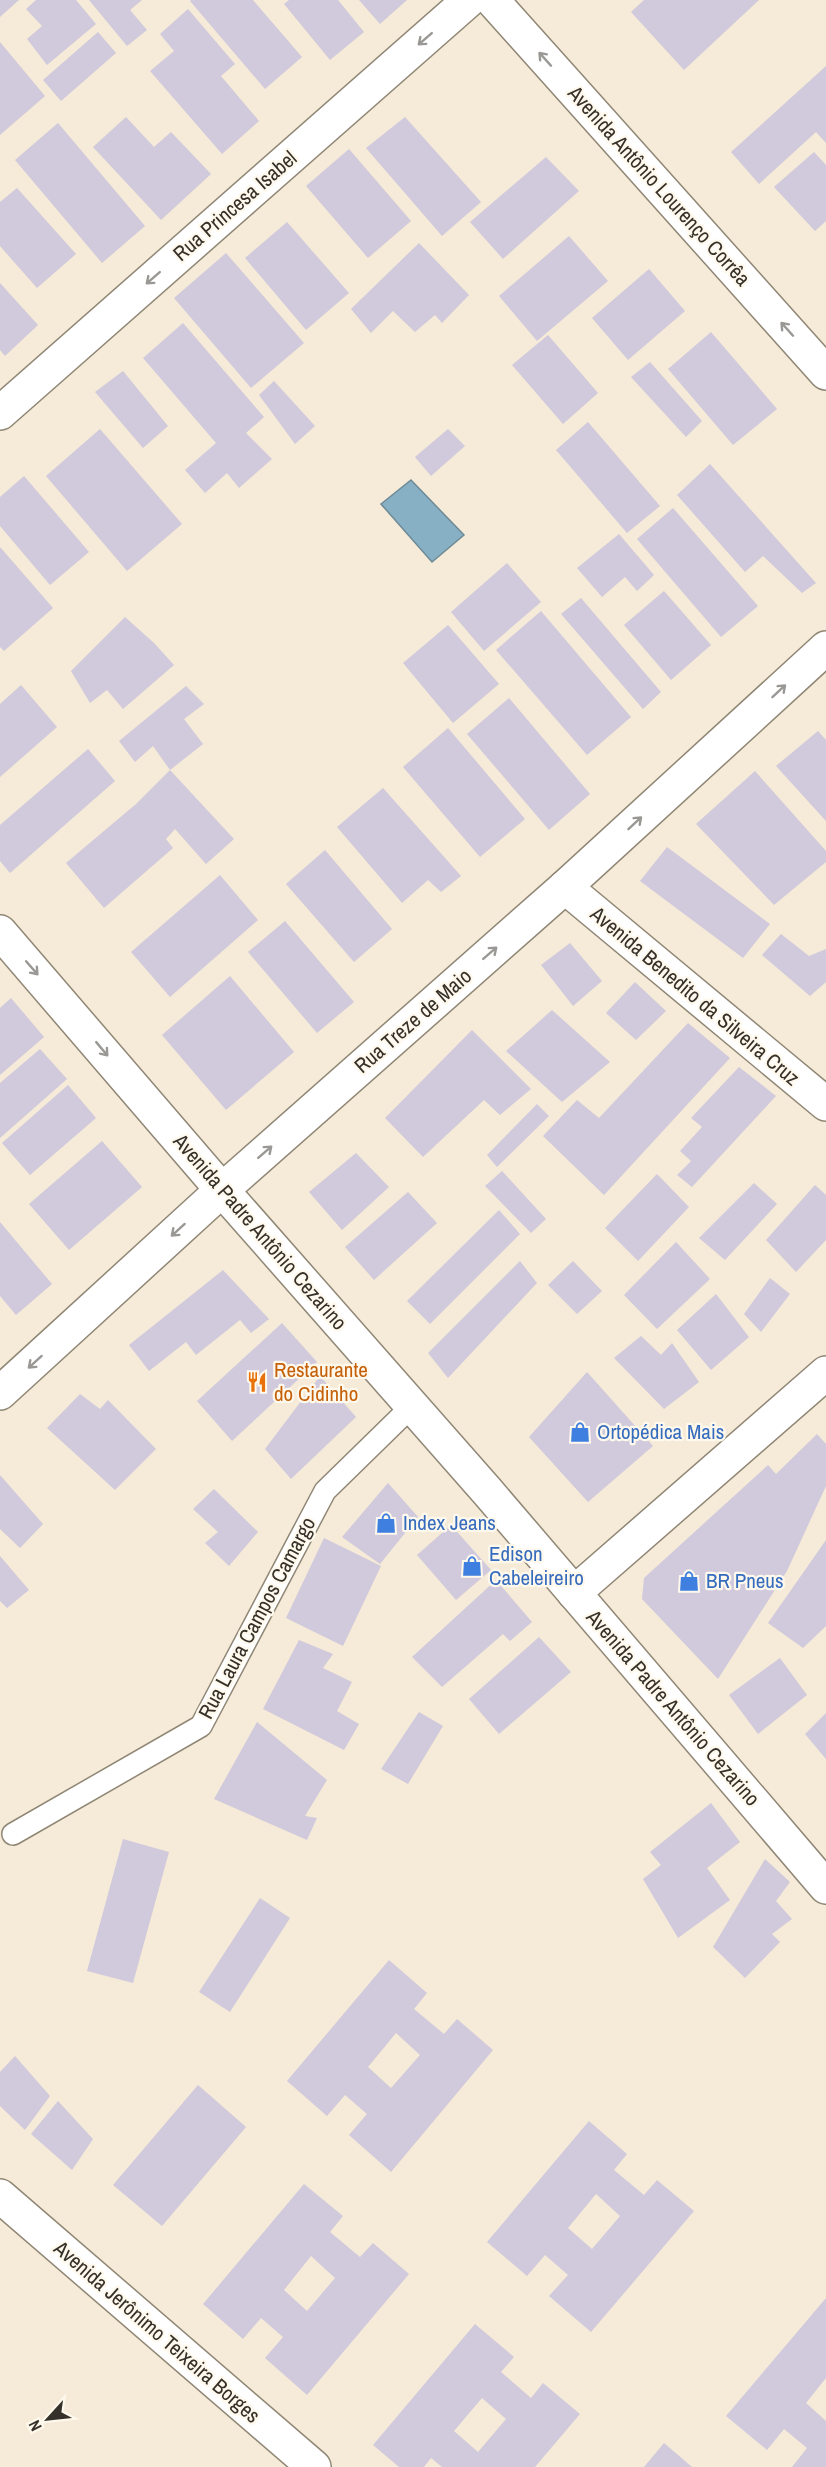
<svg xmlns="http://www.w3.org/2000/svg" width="826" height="2467" viewBox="0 0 826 2467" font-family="'Archivo Narrow',sans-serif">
  <rect width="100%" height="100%" fill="#f5ebd8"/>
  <path fill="#87b0c5" stroke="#6e8a96" stroke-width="1.5" d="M411,480L464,535L432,562L381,504Z"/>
  <g fill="#d1c9dc" fill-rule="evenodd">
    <path d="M0,0H19L0,17Z"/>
    <path d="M36,0H76L96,24L47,65L27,39L42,26L26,9Z"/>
    <path d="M89,0H142L130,10L147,30L127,46Z"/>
    <path d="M191,0H253L302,57L265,89L190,1Z"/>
    <path d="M289,0H338L364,32L330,60L284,4Z"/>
    <path d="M359,0H407L380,24Z"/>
    <path d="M644,0H759L684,70L631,12Z"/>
    <path d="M188,9L235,64L221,76L259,121L222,154L150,71L174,51L160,34Z"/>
    <path d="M98,32L116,53L61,101L43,80Z"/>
    <path d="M0,42L45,96L0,135Z"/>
    <path d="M826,66V143L816,132L759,184L731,152Z"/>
    <path d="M126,117L154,147L171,132L211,174L161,220L93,147Z"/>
    <path d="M405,117L481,202L442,236L366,148Z"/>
    <path d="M58,123L145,226L102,263L15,160Z"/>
    <path d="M349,149L411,221L368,258L306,186Z"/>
    <path d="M814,152L826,165V221L815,231L774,187Z"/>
    <path d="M546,157L579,191L503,259L470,222Z"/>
    <path d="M17,188L76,254L37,288L0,246V202Z"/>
    <path d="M287,222L349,293L306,330L245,258Z"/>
    <path d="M569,236L608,281L537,341L499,296Z"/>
    <path d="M419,243L469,295L442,323L435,315L415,332L393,311L371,333L351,309Z"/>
    <path d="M226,253L304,343L251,388L174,298Z"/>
    <path d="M649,269L685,311L628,360L592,318Z"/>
    <path d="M0,283L38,325L5,356L0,350Z"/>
    <path d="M183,323L264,417L246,433L272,459L239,488L227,473L205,493L185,470L216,443L143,358Z"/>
    <path d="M711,332L777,409L733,445L668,369Z"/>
    <path d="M548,335L598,393L563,424L512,365Z"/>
    <path d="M650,362L702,421L686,437L631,377Z"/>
    <path d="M123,371L168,426L143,448L95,392Z"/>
    <path d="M274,381L315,426L295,444L259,395Z"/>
    <path d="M588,422L660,506L627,533L556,450Z"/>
    <path d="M100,429L182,524L127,571L46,476Z"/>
    <path d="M448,429L465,446L431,476L415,457Z"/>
    <path d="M710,464L816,583L802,593L763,556L745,572L677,495Z"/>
    <path d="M24,476L89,552L50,585L0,526V497Z"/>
    <path d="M673,508L758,606L721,637L637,539Z"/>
    <path d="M619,534L654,575L637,591L625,577L602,597L577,568Z"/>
    <path d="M0,547L53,608L4,651L0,647Z"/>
    <path d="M507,563L541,602L484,651L451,612Z"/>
    <path d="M664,591L711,645L671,680L624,625Z"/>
    <path d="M581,598L661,692L643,709L561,614Z"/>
    <path d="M541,611L631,717L587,755L496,650Z"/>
    <path d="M125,617L154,643L174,665L123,709L107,690L90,703L71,671Z"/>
    <path d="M448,625L499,684L453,723L403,663Z"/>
    <path d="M21,685L57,727L0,777V704Z"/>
    <path d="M186,686L204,704L184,719L203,744L170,770L153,746L135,762L119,741Z"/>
    <path d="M509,698L590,794L549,830L467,734Z"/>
    <path d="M448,728L525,819L480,857L403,767Z"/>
    <path d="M818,731L826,740V821L776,766Z"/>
    <path d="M88,749L115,781L10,873L0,861V825Z"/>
    <path d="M170,770L234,839L206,864L175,829L166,839L173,848L104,908L66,863L136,804Z"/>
    <path d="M755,771L826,851V862L774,905L696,824Z"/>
    <path d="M383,788L461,876L441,892L428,880L402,903L337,827Z"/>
    <path d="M667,847L770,924L743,958L640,881Z"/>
    <path d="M325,850L392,929L354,962L286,884Z"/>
    <path d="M220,875L258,920L170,997L131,952Z"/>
    <path d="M285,921L354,1002L317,1033L248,952Z"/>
    <path d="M781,934L809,956L826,949V982L810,996L762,955Z"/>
    <path d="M570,943L602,981L573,1006L541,965Z"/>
    <path d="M230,976L294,1052L226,1110L162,1035Z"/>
    <path d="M635,982L666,1011L636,1040L606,1013Z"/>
    <path d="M11,998L44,1037L0,1075V1008Z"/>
    <path d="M552,1010L610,1062L562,1102L506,1051Z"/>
    <path d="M688,1023L730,1058L604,1195L543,1136L577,1100L599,1118Z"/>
    <path d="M472,1030L531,1089L500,1115L484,1100L423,1157L385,1118Z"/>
    <path d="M40,1049L67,1079L0,1138V1083Z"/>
    <path d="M739,1067L776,1096L692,1187L677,1175L691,1161L680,1151L702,1127L691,1118Z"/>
    <path d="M68,1085L96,1118L30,1175L2,1143Z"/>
    <path d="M537,1104L549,1116L497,1167L487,1155Z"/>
    <path d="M102,1141L142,1187L69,1250L29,1204Z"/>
    <path d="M356,1153L389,1187L342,1230L309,1192Z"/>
    <path d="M502,1171L546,1219L531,1233L485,1186Z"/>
    <path d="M657,1174L689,1207L638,1261L605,1228Z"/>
    <path d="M754,1183L777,1204L725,1260L699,1238Z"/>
    <path d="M815,1185L826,1195V1240L796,1272L766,1240Z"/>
    <path d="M408,1192L437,1223L374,1280L345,1247Z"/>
    <path d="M499,1210L520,1234L430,1324L407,1301Z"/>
    <path d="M0,1222L52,1284L16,1315L0,1296Z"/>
    <path d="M676,1242L710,1279L657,1329L624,1295Z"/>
    <path d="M520,1261L537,1283L448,1378L428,1353Z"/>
    <path d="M573,1261L602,1291L577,1314L548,1285Z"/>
    <path d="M223,1270L269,1319L251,1333L240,1320L196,1355L186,1342L149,1371L129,1345Z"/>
    <path d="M770,1278L790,1294L761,1332L744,1314Z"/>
    <path d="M716,1294L749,1337L711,1370L677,1330Z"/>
    <path d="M282,1323L317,1362L232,1441L197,1401Z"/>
    <path d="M641,1336L661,1355L672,1343L699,1382L664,1409L614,1358Z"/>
    <path d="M587,1372L653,1446L588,1502L529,1437Z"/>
    <path d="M320,1376L356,1417L291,1479L265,1449Z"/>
    <path d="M80,1394L100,1409L108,1400L156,1449L115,1490L47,1428Z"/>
    <path d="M817,1434L826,1444V1486L787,1571L718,1679L642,1599L644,1578L768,1465L776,1474Z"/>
    <path d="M0,1475L43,1524L20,1548L0,1529Z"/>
    <path d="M388,1483L418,1517L380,1564L342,1537Z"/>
    <path d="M214,1489L258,1532L229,1566L205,1543L218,1532L193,1509Z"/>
    <path d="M451,1525L491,1570L456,1600L417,1555Z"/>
    <path d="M324,1538L381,1566L343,1646L286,1618Z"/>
    <path d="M826,1540V1626L803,1648L768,1623Z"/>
    <path d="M0,1556L29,1590L7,1608L0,1601Z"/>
    <path d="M496,1580L532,1622L510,1641L503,1634L442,1687L412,1657Z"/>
    <path d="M539,1637L571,1672L499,1734L469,1699Z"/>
    <path d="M299,1640L333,1654L323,1668L352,1682L337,1711L359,1724L344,1750L263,1709Z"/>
    <path d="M780,1658L807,1695L758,1734L729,1695Z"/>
    <path d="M419,1712L443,1726L408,1784L381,1769Z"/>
    <path d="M826,1713V1759L805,1734Z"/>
    <path d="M257,1722L327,1780L305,1816L317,1818L307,1840L214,1799Z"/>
    <path d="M711,1803L740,1842L707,1868L730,1900L678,1938L643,1879L661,1865L650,1852Z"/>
    <path d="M123,1839L169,1852L133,1983L87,1971Z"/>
    <path d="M765,1859L790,1882L776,1901L792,1919L772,1934L780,1942L745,1978L713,1947Z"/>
    <path d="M260,1898L290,1918L230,2012L199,1992Z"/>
    <path d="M389,1960L427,1993L414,2009L444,2034L457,2019L493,2050L391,2172L349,2135L367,2114L345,2095L327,2116L287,2081ZM396,2033L420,2055L391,2088L368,2067Z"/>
    <path d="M15,2056L50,2096L25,2130L0,2106V2072Z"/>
    <path d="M198,2085L246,2127L162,2226L113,2185Z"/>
    <path d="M58,2101L93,2139L72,2170L31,2134Z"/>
    <path d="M589,2121L627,2154L614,2170L644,2195L657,2180L694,2211L591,2332L549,2296L568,2275L545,2255L527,2276L487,2242ZM596,2194L620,2216L592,2249L568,2228Z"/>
    <path d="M304,2184L343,2216L330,2232L360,2257L373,2243L409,2274L307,2395L265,2358L283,2337L261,2318L243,2339L203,2304ZM311,2256L335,2278L307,2311L284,2290Z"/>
    <path d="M826,2298V2378L806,2403L826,2421V2467H792L807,2448L784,2429L767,2450L726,2416Z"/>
    <path d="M475,2324L514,2357L501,2372L531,2398L543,2383L580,2414L535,2467H442L431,2458L424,2467H399L373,2445ZM482,2398L506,2419L478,2452L454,2431Z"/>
    <path d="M664,2443L692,2467H644Z"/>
  </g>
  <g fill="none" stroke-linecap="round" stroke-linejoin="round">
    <g stroke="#908675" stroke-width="24">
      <path id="service" d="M13,1834L201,1726L325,1491L412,1406"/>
    </g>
    <g stroke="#908675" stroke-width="36">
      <g id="minor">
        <path d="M492,0L826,373"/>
        <path d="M0,413L469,0"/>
        <path d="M565,887L826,1104"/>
        <path d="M0,1393L222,1190L565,887L826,648"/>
        <path d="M574,1593L826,1373"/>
        <path d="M0,2196L314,2467"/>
      </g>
    </g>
    <g stroke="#908675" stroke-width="36">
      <path id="tertiary" d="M0,932L222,1190L487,1491L826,1887"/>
    </g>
    <use href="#service" stroke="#fff" stroke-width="21"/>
    <use href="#minor" stroke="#fff" stroke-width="33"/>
    <use href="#tertiary" stroke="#fff" stroke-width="33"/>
  </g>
  <defs><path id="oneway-shaft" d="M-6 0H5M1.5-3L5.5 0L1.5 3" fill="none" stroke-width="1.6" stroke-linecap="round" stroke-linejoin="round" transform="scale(1.5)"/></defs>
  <g stroke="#9a9894">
    <use href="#oneway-shaft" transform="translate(425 39) rotate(139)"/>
    <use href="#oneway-shaft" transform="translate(545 59) rotate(-132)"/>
    <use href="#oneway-shaft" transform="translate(153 278) rotate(139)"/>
    <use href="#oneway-shaft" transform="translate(787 329) rotate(-132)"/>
    <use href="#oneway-shaft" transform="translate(779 691) rotate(-43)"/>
    <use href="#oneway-shaft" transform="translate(635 823) rotate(-43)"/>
    <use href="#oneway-shaft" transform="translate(490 953) rotate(-41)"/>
    <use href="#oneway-shaft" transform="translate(32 968) rotate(49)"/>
    <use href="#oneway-shaft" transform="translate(102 1049) rotate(50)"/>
    <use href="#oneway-shaft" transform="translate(265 1152) rotate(-41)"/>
    <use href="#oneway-shaft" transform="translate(178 1230) rotate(138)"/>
    <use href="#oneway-shaft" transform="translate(35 1362) rotate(138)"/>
  </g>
  <defs>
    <g id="restaurant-bare" transform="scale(1.62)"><path d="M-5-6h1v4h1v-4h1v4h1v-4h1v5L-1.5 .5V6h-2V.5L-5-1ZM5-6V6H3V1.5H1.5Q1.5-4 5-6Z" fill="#e8710a" stroke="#fff9ed" stroke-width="2.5" paint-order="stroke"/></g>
    <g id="shop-bare" transform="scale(1.62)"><path d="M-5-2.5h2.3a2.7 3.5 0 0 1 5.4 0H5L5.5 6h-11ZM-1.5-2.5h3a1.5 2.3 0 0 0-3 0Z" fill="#3f7fe0" stroke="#fff9ed" stroke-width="2.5" paint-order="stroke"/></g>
  </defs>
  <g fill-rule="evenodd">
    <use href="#restaurant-bare" x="257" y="1382"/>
    <use href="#shop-bare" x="580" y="1432"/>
    <use href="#shop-bare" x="386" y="1523"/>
    <use href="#shop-bare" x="472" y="1566"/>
    <use href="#shop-bare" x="689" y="1581"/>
  </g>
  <g text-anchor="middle" stroke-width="4.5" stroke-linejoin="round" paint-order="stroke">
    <g font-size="21" fill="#35312a" stroke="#fff9ed">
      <text transform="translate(659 186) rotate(48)" y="7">Avenida Antônio Lourenço Corrêa</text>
      <text transform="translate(235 206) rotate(-41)" y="7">Rua Princesa Isabel</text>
      <text transform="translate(695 996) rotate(40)" y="7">Avenida Benedito da Silveira Cruz</text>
      <text transform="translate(413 1021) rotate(-41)" y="7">Rua Treze de Maio</text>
      <text transform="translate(260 1232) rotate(49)" y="7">Avenida Padre Antônio Cezarino</text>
      <text transform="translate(257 1618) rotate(-62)" y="7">Rua Laura Campos Camargo</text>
      <text transform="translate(673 1708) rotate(49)" y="7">Avenida Padre Antônio Cezarino</text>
      <text transform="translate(157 2332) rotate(41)" y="7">Avenida Jerônimo Teixeira Borges</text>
    </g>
    <g font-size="21" fill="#c56008" stroke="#fff9ed" text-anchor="start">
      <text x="274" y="1377">Restaurante<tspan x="274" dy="24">do Cidinho</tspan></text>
    </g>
    <g font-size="21" fill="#366cbe" stroke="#fff9ed" text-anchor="start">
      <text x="597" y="1439">Ortopédica Mais</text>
      <text x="403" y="1530">Index Jeans</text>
      <text x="489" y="1561">Edison<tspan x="489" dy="24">Cabeleireiro</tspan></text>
      <text x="706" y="1588">BR Pneus</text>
    </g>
  </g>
  <g transform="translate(48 2419) rotate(243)" stroke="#fff9ed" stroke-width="4.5" paint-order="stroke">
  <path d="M0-4.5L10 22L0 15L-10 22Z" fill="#35312a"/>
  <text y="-9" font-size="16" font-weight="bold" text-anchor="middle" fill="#35312a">N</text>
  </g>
</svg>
